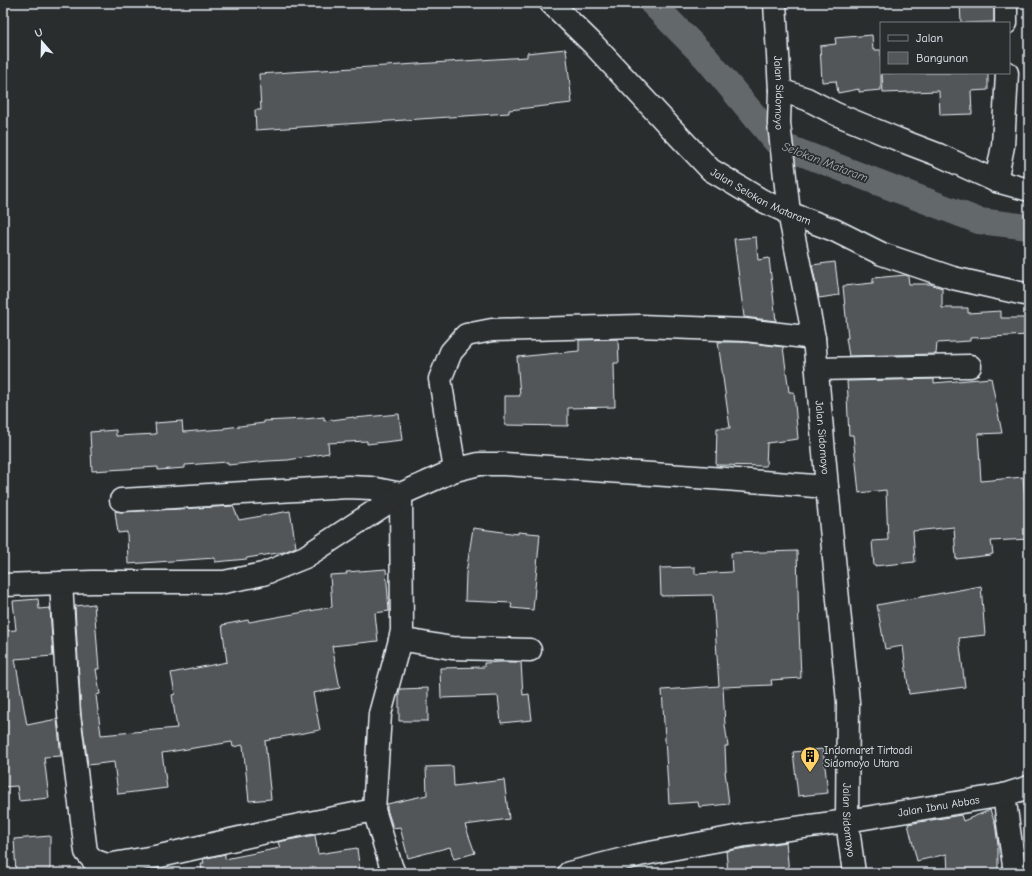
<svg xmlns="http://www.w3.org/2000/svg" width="1032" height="876" viewBox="0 0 1032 876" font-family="'Comic Neue',sans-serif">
  <rect width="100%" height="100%" fill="#2a2d2e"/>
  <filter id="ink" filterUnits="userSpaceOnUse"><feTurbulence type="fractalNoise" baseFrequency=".025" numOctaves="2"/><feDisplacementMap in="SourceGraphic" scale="8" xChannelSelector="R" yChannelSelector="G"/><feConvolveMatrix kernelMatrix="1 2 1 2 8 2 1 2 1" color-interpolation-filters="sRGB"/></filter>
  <g filter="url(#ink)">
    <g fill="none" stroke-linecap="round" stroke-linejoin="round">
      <path stroke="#63686b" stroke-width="26" d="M652,3L706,58L778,144L979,221L1029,227"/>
    </g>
    <g fill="#535759" stroke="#e8f1f8">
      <path d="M960,3H994V22L961,23Z"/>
      <path d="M872,35L873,50H881V90L859,92V89L838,93L836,81L822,82L820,46L836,44L835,38Z"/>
      <path d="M566,49L572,103L509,110V113L256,130L255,110H261L259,74L527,57V53Z"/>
      <path d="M882,73H988V90L971,91L972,114L940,115L939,91L883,93Z"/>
      <path d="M756,237L758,260L769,258L776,321L744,317L734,239Z"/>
      <path d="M835,262L839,295L819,298L812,265Z"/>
      <path d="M906,275L908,276L909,284H930L942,288V308H968V313L1001,311V318H1029V335L970,338V341L937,343L936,354L849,356L846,338H848L843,286L873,283V278Z"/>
      <path d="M618,339L619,363H614L615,407L568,408V426L505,425V396H520L517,357L579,351V340Z"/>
      <path d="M718,342H744L783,347L789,392H794L798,439L767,443L766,466L716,465L717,428H730Z"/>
      <path d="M991,378L1002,433L978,434L981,481L1023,477L1026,511H1029V539L991,541L993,554H991V555L956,559L954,527L913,531L915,562L874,566L872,541L888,540L886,490L859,493L853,435H849L847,397H848L847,381L934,379V383Z"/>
      <path d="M399,414L402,440L367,444V441L328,443L329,453L288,460L268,461L228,465V462L185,465V468L158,470V467L92,471L90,432L116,430V436L156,434L155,423L182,421L183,432L224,429V428L264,423V421L305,419L324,417V421L354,417V418Z"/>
      <path d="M233,506L239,520L290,511L296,547L284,552L247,558V559L215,562V558L128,564L127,532L118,533L115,511L122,512Z"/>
      <path d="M473,528L518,534V532L540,534L533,610L511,608L512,603L465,601L466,573Z"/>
      <path d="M797,551L799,628L801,678L771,680L772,685L723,687L725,725L728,746H725L726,771H725L729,804L699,807L698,802L669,804L662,690L719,686L713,595L661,596L660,568L695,567V574L732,572L731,553Z"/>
      <path d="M386,569L389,611L375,613L378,641L332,646L340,688L313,693L320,730L270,739V740L265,741L271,799L249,801L243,745L233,747L232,742L162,753L167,788L118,794L114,762L88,765L81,714L75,606L94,604L99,669H96L100,694L96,695L101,735L177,728L172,695L175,694L171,673L227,662L222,625L248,620L249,622L332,607L330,575L347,574L346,572Z"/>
      <path d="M981,586L985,635L959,638L965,687L909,694L903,646L885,649L877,605Z"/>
      <path d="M38,599L39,609L50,608L53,656L15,659L27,725L57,719L61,756L44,757L49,798L19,801L17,786L3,787V631L16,630L13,601Z"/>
      <path d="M501,662H521L523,695L529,694L532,720L501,723L498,696L441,698L440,668L484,667V663Z"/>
      <path d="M428,688V721H399V693L400,689Z"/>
      <path d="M823,749L828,793L798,796L793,752Z"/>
      <path d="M453,766L454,786L504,780L509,819L465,825L475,853L454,859L450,847L408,858L400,827L393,828L387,809V804L427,795L426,767Z"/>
      <path d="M990,810L995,823L998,845V873H948L947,854L917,861L908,824L961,815L963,821Z"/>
      <path d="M315,835L318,854L357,848L360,873H202L201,863H204L203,859L225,854V859L280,848L278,842Z"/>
      <path d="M50,836V871L16,873L14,839Z"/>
      <path d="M786,842L789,873H728L726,851Z"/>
    </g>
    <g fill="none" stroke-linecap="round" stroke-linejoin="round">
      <g stroke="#e8f1f8" stroke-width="25">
        <g id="minor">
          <path id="s1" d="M551,3L593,44L672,129L711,170L761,200L789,213L834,230L882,254L953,278L1029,295"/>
          <path d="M1006,3V23"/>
          <path d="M780,90L807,99L836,114L897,139L939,155L996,181L1029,190"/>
          <path d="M996,181L1003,146L1007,73"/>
          <path d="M817,369L970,366"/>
          <path d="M455,470L440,379L451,352L466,335L492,330L640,326L745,330L814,338"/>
          <path d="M121,500L348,487L371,488L401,494L402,631L400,640L411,641L452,648L530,650"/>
          <path d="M61,583L69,715L86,852L93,860L107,865L160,856L275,830L374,810"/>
          <path d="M3,585L92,582H224L263,574L305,557L401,494L455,470L479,464H505L725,479L827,487"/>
          <path d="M1004,795L1015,873"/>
          <path d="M394,873L391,866L374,810L380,714L400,640"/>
          <path id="s2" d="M569,873L639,855L746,835L847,821L1004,795L1029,787"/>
        </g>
      </g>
      <g stroke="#e8f1f8" stroke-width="25">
        <g id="major">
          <path id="s3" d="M775,3L780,90L779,123L789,213L814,338L827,487L848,702L847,821L854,873"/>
        </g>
      </g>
      <use href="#minor" stroke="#2a2d2e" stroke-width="22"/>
      <use href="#major" stroke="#2a2d2e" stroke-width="22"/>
    </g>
  </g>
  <defs>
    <g id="building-pin" transform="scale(1)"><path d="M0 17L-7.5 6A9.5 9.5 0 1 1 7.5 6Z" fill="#ffd166" stroke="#2a2d2e"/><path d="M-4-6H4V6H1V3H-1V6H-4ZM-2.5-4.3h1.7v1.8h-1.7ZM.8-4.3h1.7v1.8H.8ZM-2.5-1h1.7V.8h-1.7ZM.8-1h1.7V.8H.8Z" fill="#111"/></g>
  </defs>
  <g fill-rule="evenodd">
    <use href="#building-pin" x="810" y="756"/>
  </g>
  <g text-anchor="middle" stroke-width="3.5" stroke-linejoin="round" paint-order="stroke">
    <g font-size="11" fill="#e8f1f8" stroke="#2a2d2e">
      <text dy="4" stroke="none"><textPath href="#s3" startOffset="90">Jalan Sidomoyo</textPath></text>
      <text dy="4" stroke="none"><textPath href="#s1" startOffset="288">Jalan Selokan Mataram</textPath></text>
      <text dy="4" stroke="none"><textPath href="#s3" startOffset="438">Jalan Sidomoyo</textPath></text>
      <text dy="4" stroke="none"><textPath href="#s2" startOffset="376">Jalan Ibnu Abbas</textPath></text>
      <text dy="4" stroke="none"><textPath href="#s3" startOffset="822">Jalan Sidomoyo</textPath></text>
    </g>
    <g font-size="11" fill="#e8f1f8" stroke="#2a2d2e" text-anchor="start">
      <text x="824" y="754">Indomaret Tirtoadi<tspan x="824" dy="13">Sidomoyo Utara</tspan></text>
    </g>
    <g font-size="12" font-style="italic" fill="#acb3b9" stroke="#2a2d2e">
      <text transform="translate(825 162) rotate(21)" y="4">Selokan Mataram</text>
    </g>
  </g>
  <rect width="1032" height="876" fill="none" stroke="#2a2d2e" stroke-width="16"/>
  <rect x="8" y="8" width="1016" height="860" fill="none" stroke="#e8f1f8" stroke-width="1.5" filter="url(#ink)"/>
  <rect x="880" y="22" width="130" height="52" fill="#2a2d2e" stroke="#767b7f"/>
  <rect x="888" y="35" width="20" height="6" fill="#2a2d2e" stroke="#767b7f"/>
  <text x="916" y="42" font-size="12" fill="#e8f1f8">Jalan</text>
  <rect x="888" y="52" width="20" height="12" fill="#535759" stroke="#767b7f"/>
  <text x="916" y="62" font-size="12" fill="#e8f1f8">Bangunan</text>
  <g transform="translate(42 42) rotate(340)" stroke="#2a2d2e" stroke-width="3" paint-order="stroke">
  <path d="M0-3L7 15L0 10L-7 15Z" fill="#e8f1f8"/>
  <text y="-6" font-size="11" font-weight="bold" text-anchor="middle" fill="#e8f1f8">U</text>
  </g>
</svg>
